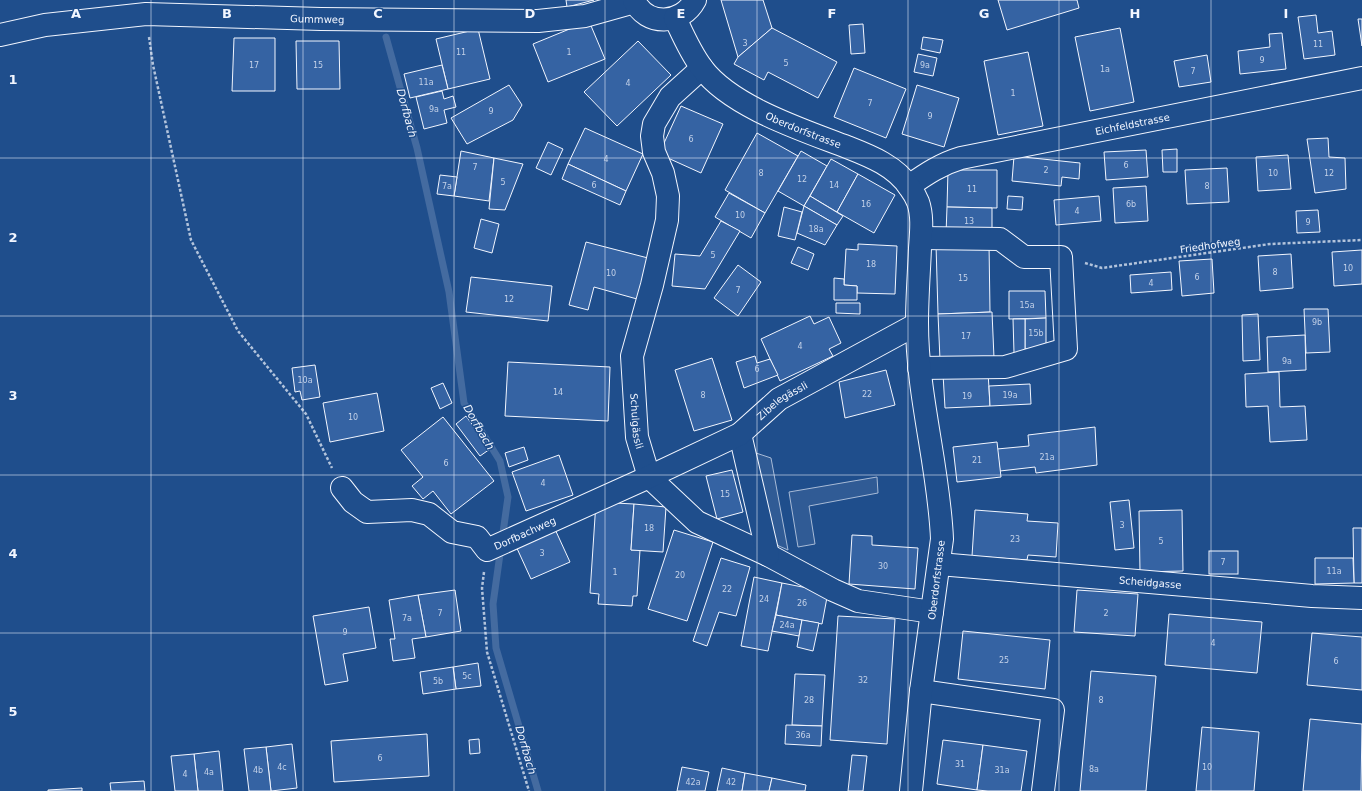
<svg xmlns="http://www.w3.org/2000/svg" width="1362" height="791" viewBox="0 0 1362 791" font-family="'DejaVu Sans',sans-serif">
  <rect width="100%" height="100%" fill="#1f4e8c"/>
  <g fill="#305b95" stroke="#a8bbd7">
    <path d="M750,451L771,458L788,550L770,542Z"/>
    <path d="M877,477L878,493L809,506L815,544L798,547L789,492Z"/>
  </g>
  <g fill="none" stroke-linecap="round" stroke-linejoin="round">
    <path stroke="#446ba0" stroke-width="7" d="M386,37L417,148L449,292L464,403L500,461L508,497L493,604L496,648L538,791"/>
  </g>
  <g fill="#3563a3" stroke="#f2f6ff">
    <path d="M566,0H594L567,7Z"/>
    <path d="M721,0H763L772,28L738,57Z"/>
    <path d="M998,0H1077L1079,8L1007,30Z"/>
    <path d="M1316,15L1318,33L1332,31L1335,55L1304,59L1298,17Z"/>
    <path d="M1358,19H1362V46Z"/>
    <path d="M589,21L605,59L548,82L533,44Z"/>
    <path d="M863,24L865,53L851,54L849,25Z"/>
    <path d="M772,28L837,62L818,98L768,72L764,80L734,64L738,57Z"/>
    <path d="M1120,28L1134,102L1090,111L1075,37Z"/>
    <path d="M478,29L490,79L448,89L436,39Z"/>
    <path d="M1282,33L1286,69L1240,74L1238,51L1270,47L1269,34Z"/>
    <path d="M923,37L943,40L940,53L921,49Z"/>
    <path d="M234,38H275V91H232Z"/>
    <path d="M296,41H339L340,89H297Z"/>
    <path d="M638,41L671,75L617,126L584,92Z"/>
    <path d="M1028,52L1043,126L998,135L984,61Z"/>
    <path d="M918,54L937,58L933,76L914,72Z"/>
    <path d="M1207,55L1211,82L1179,87L1174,61Z"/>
    <path d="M442,65L448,89L410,98L404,74Z"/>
    <path d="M854,68L906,89L886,138L834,117Z"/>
    <path d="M509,85L522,105L513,120L467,144L451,118Z"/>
    <path d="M917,85L959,98L944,147L902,134Z"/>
    <path d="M442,91L444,99L453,96L456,107L444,110L447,123L424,129L416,97Z"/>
    <path d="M681,106L723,124L701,173L659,154Z"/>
    <path d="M585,128L643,154L626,191L568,164Z"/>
    <path d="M757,133L798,156L765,213L725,190Z"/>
    <path d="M1328,138L1329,157L1345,158L1346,189L1315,193L1307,139Z"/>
    <path d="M548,142L563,149L551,175L536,168Z"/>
    <path d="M1177,149V172H1163L1162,150Z"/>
    <path d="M1146,150L1148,177L1106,180L1104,152Z"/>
    <path d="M461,151L494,158L489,201L454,196Z"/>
    <path d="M801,151L827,166L804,206L778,191Z"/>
    <path d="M1288,155L1291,189L1258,191L1256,157Z"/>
    <path d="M1014,156L1080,163L1079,179L1062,177L1061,186L1012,181Z"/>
    <path d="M494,158L523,164L505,210L489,209Z"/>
    <path d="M831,159L858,174L837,212L810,196Z"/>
    <path d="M568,164L626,191L620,205L562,179Z"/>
    <path d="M1227,168L1229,202L1187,204L1185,170Z"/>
    <path d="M948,170H997V208L947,207Z"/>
    <path d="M858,174L895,195L874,233L837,212Z"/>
    <path d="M440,175L457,177L454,196L437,194Z"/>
    <path d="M1146,186L1148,221L1115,223L1113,188Z"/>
    <path d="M729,193L765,213L751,238L715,217Z"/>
    <path d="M810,196L843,216L837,225L804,206Z"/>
    <path d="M1008,196L1023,197L1022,210L1007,209Z"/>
    <path d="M1099,196L1101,221L1056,225L1054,200Z"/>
    <path d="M804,206L837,225L825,245L797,233Z"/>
    <path d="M784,207L802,212L795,240L778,236Z"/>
    <path d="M947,207L992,208V234H946Z"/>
    <path d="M1318,210L1320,232L1297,233L1296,211Z"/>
    <path d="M481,219L499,224L492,253L474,248Z"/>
    <path d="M721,221L740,231L705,289L672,286L675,254L700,256Z"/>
    <path d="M586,242L648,258L637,299L594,287L588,310L569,305Z"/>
    <path d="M989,243L990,312L938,314L936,244Z"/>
    <path d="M858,244L897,246L895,294L857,293V286L844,285L846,249L858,250Z"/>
    <path d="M798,247L814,254L808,270L791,263Z"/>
    <path d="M1362,250V284L1334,286L1332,252Z"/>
    <path d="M1291,254L1293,288L1260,291L1258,256Z"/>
    <path d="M1212,259L1214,293L1182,296L1179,261Z"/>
    <path d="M738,265L761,282L738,316L714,298Z"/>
    <path d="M1171,272L1172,290L1131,293L1130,275Z"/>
    <path d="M471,277L552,286L548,321L466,312Z"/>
    <path d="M834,278L844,279V285L857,286V300H834Z"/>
    <path d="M1009,291H1045L1046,318L1009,319Z"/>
    <path d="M836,303H860V314L836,313Z"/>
    <path d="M1304,309H1328L1330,352L1306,353Z"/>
    <path d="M992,312L994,358L940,360L938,314Z"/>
    <path d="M1258,314L1260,360L1243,361L1242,315Z"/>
    <path d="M810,316L814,324L829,317L841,343L829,349L833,356L780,381L761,339Z"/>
    <path d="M1046,318V348L1025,349V319Z"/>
    <path d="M1013,319H1025V353H1014Z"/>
    <path d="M1305,335L1306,370L1268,372L1267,337Z"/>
    <path d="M755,356L757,363L770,359L778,375L744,388L736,362Z"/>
    <path d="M712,358L732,420L694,431L675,370Z"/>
    <path d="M508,362L610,367L608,421L505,416Z"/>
    <path d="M315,365L320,397L302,400L300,391L295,392L292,368Z"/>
    <path d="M886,370L895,405L845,418L839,382Z"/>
    <path d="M988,372L990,406L945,408L943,374Z"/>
    <path d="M1279,372L1280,407L1305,406L1307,440L1270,442L1268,406L1246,407L1245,374Z"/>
    <path d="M443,383L452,403L440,409L431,388Z"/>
    <path d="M1030,384L1031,404L990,406L989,386Z"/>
    <path d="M377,393L384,431L330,442L323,403Z"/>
    <path d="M466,416L490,449L480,456L456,424Z"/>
    <path d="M443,417L494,481L451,514L433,491L423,499L412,486L423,477L401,450Z"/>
    <path d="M1095,427L1097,465L1036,473L1035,467L1000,471L997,449L1029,446L1028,435Z"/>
    <path d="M997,442L1001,477L957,482L953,447Z"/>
    <path d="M524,447L528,460L509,467L505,453Z"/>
    <path d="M559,455L573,495L526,511L512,472Z"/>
    <path d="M732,470L743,512L717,519L706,476Z"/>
    <path d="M1129,500L1134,548L1115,550L1110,502Z"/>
    <path d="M596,502L634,504L631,550H640L637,596H633L632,606L598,604L599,594L590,593Z"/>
    <path d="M634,504L666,507L663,552L631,550Z"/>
    <path d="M975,510L1028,514L1027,521L1058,523L1056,557L1028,555L1027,560L972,556Z"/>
    <path d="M1182,510L1183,571L1140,572L1139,511Z"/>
    <path d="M554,527L570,562L531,579L515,544Z"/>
    <path d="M1353,528H1362V583H1354Z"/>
    <path d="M674,530L713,542L687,621L648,609Z"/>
    <path d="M852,535L872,536V545L918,548L915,589L849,584Z"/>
    <rect x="1209" y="551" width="29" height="23"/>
    <path d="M721,558L750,567L736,616L719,612L707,646L693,641Z"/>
    <path d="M1315,558H1353L1354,583L1315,584Z"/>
    <path d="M754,577L782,583L768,651L741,646Z"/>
    <path d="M782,583L828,592L822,624L776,615Z"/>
    <path d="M455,590L461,631L426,637L418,595Z"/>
    <path d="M1077,590L1138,594L1135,636L1074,632Z"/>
    <path d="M418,595L426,637L412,639L415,658L393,661L390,639H395L389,600Z"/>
    <path d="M369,607L376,648L343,654L348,681L325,685L313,616Z"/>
    <path d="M1169,614L1262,622L1257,673L1165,665Z"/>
    <path d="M776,615L802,620L799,636L772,631Z"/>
    <path d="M838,616L895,619L887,744L830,740Z"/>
    <path d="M802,620L819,623L813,651L797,647Z"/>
    <path d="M963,631L1050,640L1045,689L958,679Z"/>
    <path d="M1312,633L1362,637V690L1307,685Z"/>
    <path d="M478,663L481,686L456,689L453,667Z"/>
    <path d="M453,667L456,689L423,694L420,672Z"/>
    <path d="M1091,671L1156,676L1146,791H1080Z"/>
    <path d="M795,674L825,675L822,726L792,725Z"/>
    <path d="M1310,719L1362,724L1361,791H1303Z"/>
    <path d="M786,725L822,726L821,746L785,744Z"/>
    <path d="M1202,727L1259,732L1254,791H1196Z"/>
    <path d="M427,734L429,776L334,782L331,741Z"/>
    <path d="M479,739L480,753L470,754L469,740Z"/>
    <path d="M943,740L983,745L977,790L937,784Z"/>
    <path d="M292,744L297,788L271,791L266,747Z"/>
    <path d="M983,745L1027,751L1021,791H988L977,790Z"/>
    <path d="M266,747L271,791H249L244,749Z"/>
    <path d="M219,751L223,791H198L194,754Z"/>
    <path d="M194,754L198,791H175L171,756Z"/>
    <path d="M852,755L867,756L863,791H848Z"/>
    <path d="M682,767L709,772L705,791H677Z"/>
    <path d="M722,768L745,773L742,791H717Z"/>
    <path d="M745,773L772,778L769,791H742Z"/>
    <path d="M772,778L806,785L805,791H769Z"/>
    <path d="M144,781L145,791H111L110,783Z"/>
    <path d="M82,788V791H48V790Z"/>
  </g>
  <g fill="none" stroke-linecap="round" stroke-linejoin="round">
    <g stroke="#f2f6ff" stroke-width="24">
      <g id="minor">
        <path id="s1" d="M0,35L45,25L146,14L321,19L538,21L585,16L635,2"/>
        <path id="s2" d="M702,68L670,97L654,124L652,136L654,152L663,173L668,196L667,220L652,285L632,356L637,437L649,477L697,522L768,555L833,590L858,601L932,612"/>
        <path id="s3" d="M909,186C926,174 941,164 961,158L1362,78"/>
        <path d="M919,368L1005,367L1066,349L1061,257H1024L1000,239L921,238"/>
        <path d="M740,434L768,555"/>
        <path id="s4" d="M342,488L353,502L367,512L412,510L429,514L452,532L477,537L487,550L649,477L740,434L779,399L917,324"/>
        <path id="s5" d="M939,564L1312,596L1362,598"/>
        <path d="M921,691L1053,710L1043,791"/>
      </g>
    </g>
    <g stroke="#f2f6ff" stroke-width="24">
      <g id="major">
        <path d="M634,0C646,27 682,25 695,0"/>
        <path id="s6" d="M675,18C683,35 690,52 702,68C731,107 803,130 847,147C870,156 896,166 910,188C913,192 916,197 918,202C923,216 921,233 920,248C919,273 917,298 917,323C917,396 939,467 942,539L921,691L911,791"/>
      </g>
    </g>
    <g stroke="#b3c4dc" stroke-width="2.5" stroke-dasharray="3 2" stroke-linecap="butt">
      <path d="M149,37L153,65L191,240L238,331L306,414L332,468"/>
      <path d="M1085,263L1102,268L1270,244L1362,240"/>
      <path d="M484,572L482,588L487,652L529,791"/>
    </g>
    <use href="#minor" stroke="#1f4e8c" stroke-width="22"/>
    <use href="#major" stroke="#1f4e8c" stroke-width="22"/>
  </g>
  <path fill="none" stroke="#f2f6ff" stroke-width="1" stroke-opacity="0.55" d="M151,0V791M303,0V791M454,0V791M605,0V791M757,0V791M908,0V791M1059,0V791M1211,0V791M0,158H1362M0,316H1362M0,475H1362M0,633H1362"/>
  <g text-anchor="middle" stroke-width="3" stroke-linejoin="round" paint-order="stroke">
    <g font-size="8" fill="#c3d1e8">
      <text x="745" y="46">3</text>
      <text x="1318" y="47">11</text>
      <text x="461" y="55">11</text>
      <text x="569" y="55">1</text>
      <text x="1262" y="63">9</text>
      <text x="786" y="66">5</text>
      <text x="254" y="68">17</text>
      <text x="318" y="68">15</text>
      <text x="925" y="68">9a</text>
      <text x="1105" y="72">1a</text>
      <text x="1193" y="74">7</text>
      <text x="426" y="85">11a</text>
      <text x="628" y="86">4</text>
      <text x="1013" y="96">1</text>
      <text x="870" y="106">7</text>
      <text x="434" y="112">9a</text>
      <text x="491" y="114">9</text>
      <text x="930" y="119">9</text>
      <text x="691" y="142">6</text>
      <text x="606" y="162">4</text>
      <text x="1126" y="168">6</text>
      <text x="475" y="170">7</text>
      <text x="1046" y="173">2</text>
      <text x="761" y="176">8</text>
      <text x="1273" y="176">10</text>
      <text x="1329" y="176">12</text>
      <text x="802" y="182">12</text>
      <text x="503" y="185">5</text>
      <text x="594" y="188">6</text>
      <text x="834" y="188">14</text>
      <text x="447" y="189">7a</text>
      <text x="1207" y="189">8</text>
      <text x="972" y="192">11</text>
      <text x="866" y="207">16</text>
      <text x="1131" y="207">6b</text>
      <text x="1077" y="214">4</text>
      <text x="740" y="218">10</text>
      <text x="969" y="224">13</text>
      <text x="1308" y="225">9</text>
      <text x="816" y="232">18a</text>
      <text x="713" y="258">5</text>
      <text x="871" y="267">18</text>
      <text x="1348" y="271">10</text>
      <text x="1275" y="275">8</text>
      <text x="611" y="276">10</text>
      <text x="1197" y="280">6</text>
      <text x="963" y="281">15</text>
      <text x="1151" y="286">4</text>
      <text x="738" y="293">7</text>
      <text x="509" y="302">12</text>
      <text x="1027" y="308">15a</text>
      <text x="1317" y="325">9b</text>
      <text x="1036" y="336">15b</text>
      <text x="966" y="339">17</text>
      <text x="800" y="349">4</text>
      <text x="1287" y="364">9a</text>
      <text x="757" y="372">6</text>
      <text x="305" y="383">10a</text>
      <text x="558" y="395">14</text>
      <text x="867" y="397">22</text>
      <text x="703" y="398">8</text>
      <text x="1010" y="398">19a</text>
      <text x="967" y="399">19</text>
      <text x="353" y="420">10</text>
      <text x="1047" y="460">21a</text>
      <text x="977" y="463">21</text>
      <text x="446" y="466">6</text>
      <text x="543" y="486">4</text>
      <text x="725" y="497">15</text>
      <text x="1122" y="528">3</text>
      <text x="649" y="531">18</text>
      <text x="1015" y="542">23</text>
      <text x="1161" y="544">5</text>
      <text x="542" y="556">3</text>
      <text x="1223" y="565">7</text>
      <text x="883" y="569">30</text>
      <text x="1334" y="574">11a</text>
      <text x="615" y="575">1</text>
      <text x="680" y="578">20</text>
      <text x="727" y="592">22</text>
      <text x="764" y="602">24</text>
      <text x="802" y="606">26</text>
      <text x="440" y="616">7</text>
      <text x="1106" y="616">2</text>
      <text x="407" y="621">7a</text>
      <text x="787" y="628">24a</text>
      <text x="345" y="635">9</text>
      <text x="1213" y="646">4</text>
      <text x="1004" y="663">25</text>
      <text x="1336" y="664">6</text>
      <text x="467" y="679">5c</text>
      <text x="863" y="683">32</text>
      <text x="438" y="684">5b</text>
      <text x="809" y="703">28</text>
      <text x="1101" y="703">8</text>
      <text x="803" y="738">36a</text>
      <text x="380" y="761">6</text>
      <text x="960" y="767">31</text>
      <text x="282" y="770">4c</text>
      <text x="1207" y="770">10</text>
      <text x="1094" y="772">8a</text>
      <text x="258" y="773">4b</text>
      <text x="1002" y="773">31a</text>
      <text x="209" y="775">4a</text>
      <text x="185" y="777">4</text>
      <text x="693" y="785">42a</text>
      <text x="731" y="785">42</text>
    </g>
    <g font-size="10" fill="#f2f6ff" stroke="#1f4e8c">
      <text dy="4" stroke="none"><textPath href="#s1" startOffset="319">Gummweg</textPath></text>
      <text dy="4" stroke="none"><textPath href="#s3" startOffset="234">Eichfeldstrasse</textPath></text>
      <text dy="4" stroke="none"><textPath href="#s6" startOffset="177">Oberdorfstrasse</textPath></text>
      <text transform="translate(1210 245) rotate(-8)" y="4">Friedhofweg</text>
      <text dy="4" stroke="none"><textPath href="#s4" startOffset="501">Zibelegässli</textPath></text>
      <text dy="4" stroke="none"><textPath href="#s2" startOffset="379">Schulgässli</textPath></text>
      <text dy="4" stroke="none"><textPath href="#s4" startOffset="210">Dorfbachweg</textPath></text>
      <text transform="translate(936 580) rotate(-83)" y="4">Oberdorfstrasse</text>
      <text dy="4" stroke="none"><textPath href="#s5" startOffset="212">Scheidgasse</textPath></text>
    </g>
    <g font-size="11" font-style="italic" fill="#f2f6ff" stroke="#1f4e8c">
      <text transform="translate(407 113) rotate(75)" y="4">Dorfbach</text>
      <text transform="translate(479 427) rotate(60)" y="4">Dorfbach</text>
      <text transform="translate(526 750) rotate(74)" y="4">Dorfbach</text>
    </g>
  </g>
  <g font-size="13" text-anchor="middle" font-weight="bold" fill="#f2f6ff" stroke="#1f4e8c" stroke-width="3" stroke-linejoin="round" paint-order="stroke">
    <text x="76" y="18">A</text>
    <text x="227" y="18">B</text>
    <text x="378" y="18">C</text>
    <text x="530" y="18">D</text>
    <text x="681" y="18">E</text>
    <text x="832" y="18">F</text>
    <text x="984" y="18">G</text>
    <text x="1135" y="18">H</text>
    <text x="1286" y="18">I</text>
    <text x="13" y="84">1</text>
    <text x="13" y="242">2</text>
    <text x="13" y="400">3</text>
    <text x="13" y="558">4</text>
    <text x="13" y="716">5</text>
  </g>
</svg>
